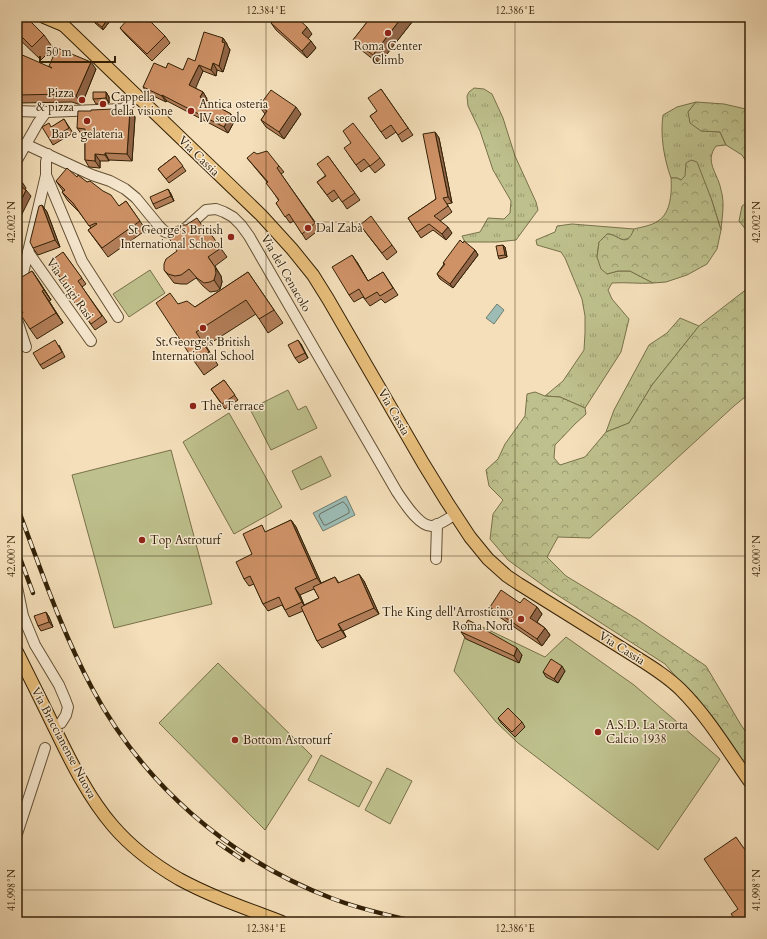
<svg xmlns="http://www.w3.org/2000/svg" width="767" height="939" viewBox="0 0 767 939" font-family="Cardo,serif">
  <defs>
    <pattern id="grass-tufts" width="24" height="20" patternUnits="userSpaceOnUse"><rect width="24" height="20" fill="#bec18d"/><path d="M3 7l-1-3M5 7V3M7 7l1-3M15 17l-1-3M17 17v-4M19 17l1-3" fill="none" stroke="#9b9c71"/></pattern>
    <pattern id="forest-crowns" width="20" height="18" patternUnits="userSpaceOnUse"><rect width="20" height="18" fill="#bec18d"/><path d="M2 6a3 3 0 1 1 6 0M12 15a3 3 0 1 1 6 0" fill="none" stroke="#9b9c71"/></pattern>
  </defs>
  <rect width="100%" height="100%" fill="#f4dfba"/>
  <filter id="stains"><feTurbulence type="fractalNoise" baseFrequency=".005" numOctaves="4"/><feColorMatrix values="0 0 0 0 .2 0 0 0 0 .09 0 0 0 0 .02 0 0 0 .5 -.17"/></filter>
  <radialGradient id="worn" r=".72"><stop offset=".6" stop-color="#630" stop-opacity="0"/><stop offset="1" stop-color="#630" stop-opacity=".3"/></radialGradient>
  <g fill="url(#grass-tufts)" stroke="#78714a">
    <path d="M474,88L484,89L492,94L503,118L515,156L536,202L538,210L516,240L497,242H465L462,236L480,232L488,218L504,219L510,213L511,201L493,170L480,131L468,106L467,96L469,92Z"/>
    <path d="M696,102L688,112L702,131L720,132L726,145L716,146C704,162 718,173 721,190C725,203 722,217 721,230L711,198L685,176L681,180L677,178H671C664,159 660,135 663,115L677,107Z"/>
    <path d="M572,224L634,229L631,237C619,244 618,234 607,234L599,242L597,257L607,274L618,271H630L653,283C639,284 626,282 612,283L608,290L612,299L629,319L621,352L585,408L560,397L545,396L563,381L584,350L585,333V316L582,299L565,258L561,252L537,245L536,240L555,232L557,226Z"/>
    <path d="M680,318L699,326L652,385L629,423L606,432L614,410L649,345L667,333Z"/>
  </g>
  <g fill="url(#forest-crowns)" stroke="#78714a">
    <path d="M696,102L724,104L750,110V168L742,155L726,145L720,132L701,131L690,123L688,112Z"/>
    <path d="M691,160L697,162L711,198L721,230L717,249L707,264L687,275L666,282L653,283L630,271H618L607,274L601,269L597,257L599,242L607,234C619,234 626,250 634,229C641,227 651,226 658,221C671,213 672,192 671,178H677L681,180L685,176L686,163Z"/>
    <path d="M750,200V232L747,231L739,221L742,206Z"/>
    <path d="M750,285V393L734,406L590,538L558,537L547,557L566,576L637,619L706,666L741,725L750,738V780L684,686L665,664L548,589L508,560L490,539L493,514L503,500L489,486L486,470L498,459L505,444L525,416L527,394L535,392L545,396L560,397L585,408L586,414L576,423L555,445L554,458L560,465L585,457L606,432L629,423L652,385L699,326L748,288Z"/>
  </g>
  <g fill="#bec18d" stroke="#78714a">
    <path d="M150,270L165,293L129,317L113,294Z"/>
    <path d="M288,390L298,410L306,406L317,428L271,450L250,409Z"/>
    <path d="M229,413L259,465L282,507L234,534L183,442Z"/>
    <path d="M171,450L212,604L114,628L72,475Z"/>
    <path d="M321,456L331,476L301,490L292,471Z"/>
    <path d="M470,621L545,657L566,637L634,685L720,759L658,850L518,743L496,722L454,671Z"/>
    <path d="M218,663L312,756L265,830L159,723Z"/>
    <path d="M321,755L372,782L359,807L308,780Z"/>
    <path d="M387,768L412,781L390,824L365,810Z"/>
  </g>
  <g fill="#9cbcb5" stroke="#727e6f">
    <path d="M497,304L504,310L494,324L486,318Z"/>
    <path d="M346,496L355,515L323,531L313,513Z"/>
  </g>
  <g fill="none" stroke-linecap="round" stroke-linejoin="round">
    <path stroke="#686e5e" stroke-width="1" d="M343,502C346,503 350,510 349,513L326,525H324L319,516L320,514Z"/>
    <g stroke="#635034" stroke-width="12">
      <g id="minor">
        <path d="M17,111L46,112"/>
        <path d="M25,144L92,175L110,181L125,189L136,198L159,226L165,232L174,234L186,228L206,210L216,209L224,212L233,217L241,225L249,236L397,492C404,502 419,527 432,526C440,525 448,518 455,515"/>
        <path d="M48,154L46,162V175L82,261L118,317"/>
        <path d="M17,160L38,123L46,112L123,109L138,96"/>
        <path d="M28,252L91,341"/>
        <path d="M17,299L46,175"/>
        <path d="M17,320L26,347"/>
        <path d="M436,559L437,524"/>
        <path d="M17,587L23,616L35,645L59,685L65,699L68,707L66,715L61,723"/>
        <path d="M17,834L45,748"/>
      </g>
    </g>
    <g stroke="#332107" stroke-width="14">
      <g id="major">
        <path d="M44,17L63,25"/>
        <path d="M55,17L261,215L292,249L313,275L328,299L423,463L447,502L470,537L488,559L507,576L519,584L636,657C652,667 668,677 681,690C708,717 728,751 750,782"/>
        <path d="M17,652C30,678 43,704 56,731C72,764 89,798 113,826C131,847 155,865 179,879C212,897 248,909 282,922"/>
      </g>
    </g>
    <use href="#minor" stroke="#f8ead2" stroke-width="10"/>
    <use href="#major" stroke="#eac07d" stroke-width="12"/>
    <g stroke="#332107" stroke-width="4.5">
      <g id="rail">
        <path d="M17,506C40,567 61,630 92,688C143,784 229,859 331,898C359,909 388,915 417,922"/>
        <path d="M17,550L33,593"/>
        <path d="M218,843L243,860"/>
      </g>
    </g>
    <use href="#rail" stroke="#f8ead2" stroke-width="3" stroke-dasharray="9" stroke-linecap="butt"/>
  </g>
  <g fill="#b27e59" stroke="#332107" fill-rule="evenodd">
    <path d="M17,17L44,35L53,48L41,60L17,37Z"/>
    <path d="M371,17H416L379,64L360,49L353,40Z"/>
    <path d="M291,20L312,34L308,38L316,48L307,58L276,30L271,23Z"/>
    <path d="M94,21H110L103,30L95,23Z"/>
    <path d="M120,28L165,36L170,43L152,61L125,34Z"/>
    <path d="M223,38L227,44V45L230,50L223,72L217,70L216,76L203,71L195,88L203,92L207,99L206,100L231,114L235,120L228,133L167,101L166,102L147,93L143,87L166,68L183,70L195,61Z"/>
    <path d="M17,61L51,68L96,69L82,104H78L72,102L20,103L17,99L18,88H17Z"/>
    <path d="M381,89L413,135L402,142L396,132L386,139L370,116L377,111Z"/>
    <path d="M106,92L109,97V103L96,104L93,99Z"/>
    <path d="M259,106L301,114L284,139L266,127L261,120L265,114Z"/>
    <path d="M130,110L135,117L132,161L109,160V161H100V168L89,167L85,160V135H82L77,128L91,111Z"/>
    <path d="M64,119L73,133L53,145L50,140L52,127Z"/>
    <path d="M435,132L439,138L452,203L447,204L452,212L440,221L452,233L446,240L433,230L421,238L408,218L436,199Z"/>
    <path d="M349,155L380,158L385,165L375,173L369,166L361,172Z"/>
    <path d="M175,156L186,171L169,183L158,169Z"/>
    <path d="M328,156L360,200L347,209L339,197L332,202L317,182L325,176Z"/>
    <path d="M247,158L279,166L284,172L281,174L320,229L306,240L294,221L290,223L276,203L279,201L267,182Z"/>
    <path d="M77,177L87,182L119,206L126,201L146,230L108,257L88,230L91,228L79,212L68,201L62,192L63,191L56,181Z"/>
    <path d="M168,189L171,194L174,201L156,209L153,204Z"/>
    <path d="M42,205L47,212L60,247L38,255L33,248Z"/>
    <path d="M360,225L392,245L397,252L387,260Z"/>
    <path d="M207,229L227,257L215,266L221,276L222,282L220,289L217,291L210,292L203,286L196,278L187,284H181L174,283L164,270Z"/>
    <path d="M463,243L475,250L478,255L453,288L440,279L437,274L444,264L443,263Z"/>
    <path d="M503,245L505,247L507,257L499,259L498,256Z"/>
    <path d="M63,252L86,284L82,287L107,322L95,330L73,300L75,298Z"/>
    <path d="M357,262L368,281L383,272L398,295L385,303L381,299L370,306L363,297L354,302L349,295Z"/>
    <path d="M32,271L51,300L49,301L63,323L37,339L30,329L23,313L19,291L21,280Z"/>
    <path d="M248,272L283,323L268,333L256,314L206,346L218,365L204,375L194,361L178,304L195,307Z"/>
    <path d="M301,344L308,358L299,363L295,358Z"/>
    <path d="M59,345L65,357L43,369L40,365Z"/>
    <path d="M224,380L238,400L225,409L211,389Z"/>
    <path d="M291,520L296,527L321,583L335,577L339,583L364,581L379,614L343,631L346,637L322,648L317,641L303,611L289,617L285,610L282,605L268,611L263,604L254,584L249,586L244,579L252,554L266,532ZM314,589L319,598L304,605L300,595Z"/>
    <path d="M520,603L537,607L542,614L537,622L545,628L550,635L542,646L495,614L490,607Z"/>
    <path d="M46,612L49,617L53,627L41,631L38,626Z"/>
    <path d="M461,632L522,655L519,663L466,639Z"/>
    <path d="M565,671L558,683L546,677L543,672Z"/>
    <path d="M498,718L522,722L525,727L515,737L501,723Z"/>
  </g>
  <g fill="#916648" stroke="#332107">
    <path d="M402,17H416L379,64L373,55Z"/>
    <path d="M108,19L110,21L103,30L102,27Z"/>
    <path d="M307,27L312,34L307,40L302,33Z"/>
    <path d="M223,38L227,44V45L230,50L223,72L219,66L222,42Z"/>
    <path d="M311,41L316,48L307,58L302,51Z"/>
    <path d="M91,62L96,69L82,104L76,96Z"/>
    <path d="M213,63L217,70L216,76L211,70Z"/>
    <path d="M199,65L203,71L194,92L189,85Z"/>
    <path d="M106,92L109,97V103L106,98Z"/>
    <path d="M203,92L207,99L205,104L200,97Z"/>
    <path d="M162,95L167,101L166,102L162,96Z"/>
    <path d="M296,107L301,114L284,139L279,132Z"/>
    <path d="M130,110L135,117L132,161L127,154Z"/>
    <path d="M231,114L235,120L228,133L224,127Z"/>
    <path d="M435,132L439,138L452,203L448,197Z"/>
    <path d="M105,153L109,160V161L105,155Z"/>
    <path d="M95,154L100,161V168L95,161Z"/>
    <path d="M22,182L26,188L24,193L20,186Z"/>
    <path d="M168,189L171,194L174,201L171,196Z"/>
    <path d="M26,190L31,196L19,220L17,218V209Z"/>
    <path d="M42,205L47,212L60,247L55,240Z"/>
    <path d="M448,227L452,233L446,240L442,234Z"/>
    <path d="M17,237L21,242L17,249Z"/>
    <path d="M503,245L505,247L507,257L505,255Z"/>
    <path d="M475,250L478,255L453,288L450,284Z"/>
    <path d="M352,255L357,262L372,288L368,281Z"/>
    <path d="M208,257L221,276L222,282L220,289L214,280Z"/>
    <path d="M32,271L39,281L51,300L44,290Z"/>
    <path d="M42,291L49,301L63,323L56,313Z"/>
    <path d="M298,340L301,344L308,358L305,353Z"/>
    <path d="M291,520L296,527L322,585L317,578Z"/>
    <path d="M359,574L364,581L379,614L374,608Z"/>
    <path d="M295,588L300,595L306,609L302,602Z"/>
    <path d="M537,607L542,614L535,625L530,618Z"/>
    <path d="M46,612L49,617L53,627L49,622Z"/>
    <path d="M338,624L343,631L346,637L341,630Z"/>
    <path d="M545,628L550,635L542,646L537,639Z"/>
    <path d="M517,648L522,655L519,663L514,656Z"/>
    <path d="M562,666L565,671L558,683L554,679Z"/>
  </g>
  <g fill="#cf9267" stroke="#332107">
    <path d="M17,17H26L44,35L32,47L17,32Z"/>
    <path d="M97,17H105L108,19L102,27L94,21Z"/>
    <path d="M130,17H146L165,36L147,54L120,28Z"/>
    <path d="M277,17H288L291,20L294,17H296L307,27L302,33L311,41L302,51L271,23Z"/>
    <path d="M371,17H402L373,55L353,40Z"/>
    <path d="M204,32L223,38L222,42L225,43L219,66L213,63L211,70L199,65L189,85L203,92L200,97L231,114L224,127L162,95V96L143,87L154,63L166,68L168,63L183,70L188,58L195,61Z"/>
    <path d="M57,48L91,62L76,96H73L67,94L17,95V89L20,83L17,82V61L20,54L52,68L49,66Z"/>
    <path d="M381,89L408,128L398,135L391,125L381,132L370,116L377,111L368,98Z"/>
    <path d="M271,90L296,107L279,132L261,120L267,111L259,106Z"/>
    <path d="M93,92H106V98L93,99Z"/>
    <path d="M114,109L130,110L127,154L105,153V155L95,154V161L85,160V129L77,128L78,111H91V110Z"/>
    <path d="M64,119L69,128L50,140L42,127L49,123L51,127Z"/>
    <path d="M353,123L380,158L370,166L364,159L356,165L344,148L351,143L343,131Z"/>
    <path d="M435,132L448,197L443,198L448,206L434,216L448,227L442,234L429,224L417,232L408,218L436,199L423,134Z"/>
    <path d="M267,151L279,166L277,168L315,223L302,234L289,214L285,217L276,203L279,200L266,183L268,182L247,158L254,152L257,154Z"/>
    <path d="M175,156L183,166L166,179L158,169Z"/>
    <path d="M328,156L355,193L342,202L334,190L327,195L317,182L326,176L317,164Z"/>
    <path d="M67,168L77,177L78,175L87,182L90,181L103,191L111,195L119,206L126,201L140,221L102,248L88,230L97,224L96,223L89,226L73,203L62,192L65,190L56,181Z"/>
    <path d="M17,179L22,182L20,186L26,190L17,209Z"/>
    <path d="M168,189L171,196L153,204L150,197Z"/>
    <path d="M42,205L55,240L33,248L30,242L39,206Z"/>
    <path d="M371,216L392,245L382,253L360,225Z"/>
    <path d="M197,218L205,230L207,229L221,248L208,257L215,267L216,273L214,280L210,282L204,283L197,278L189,269L181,275L175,276L168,274L164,270V264L166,259L177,251L169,238V231L183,225H186Z"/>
    <path d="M460,240L463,243L464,241L475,250L450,284L437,274L445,264L443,263Z"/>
    <path d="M503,245L505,255L498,256L496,246Z"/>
    <path d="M63,252L82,278L78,281L102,316L91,324L73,300L75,298L49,262Z"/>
    <path d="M352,255L368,281L383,272L393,288L380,296L377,292L365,299L359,289L349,295L332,267Z"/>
    <path d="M32,271L44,290L42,291L56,313L30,329L21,315L23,313L17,303V292L19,291L17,288V286L18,282L21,280L20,278Z"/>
    <path d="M248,272L274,310L259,319L246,300L196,332L209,352L194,361L156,303L170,293L178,304L187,301L195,307Z"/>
    <path d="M55,340L62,352L40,365L33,353Z"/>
    <path d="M298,340L305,353L295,358L288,345Z"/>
    <path d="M224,380L235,395L222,404L211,389Z"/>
    <path d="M291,520L317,578L295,588L302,602L285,610L279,597L263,604L250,576L244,579L236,562L252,554L243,534L262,525L265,532Z"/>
    <path d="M359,574L374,608L338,624L341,630L317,641L301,607L319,598L313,587L335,577L338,583Z"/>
    <path d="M501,590L520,603L524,598L537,607L530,618L545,628L537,639L490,607Z"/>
    <path d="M46,612L49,622L38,626L34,616Z"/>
    <path d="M468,620L517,648L514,656L461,632Z"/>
    <path d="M551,659L562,666L554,679L543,672Z"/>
    <path d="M508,708L522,722L512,732L498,718Z"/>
    <path d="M736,837L750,857V922H747L746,921L744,922H737L731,914L738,909L704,859Z"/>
  </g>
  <path fill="none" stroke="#332107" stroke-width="1" stroke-opacity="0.45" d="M266,17V922M515,17V922M17,222H750M17,556H750M17,890H750"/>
  <g fill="#8f2418" stroke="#f8ead2" stroke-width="1.5">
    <circle cx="388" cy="33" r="4"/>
    <circle cx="82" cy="100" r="4"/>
    <circle cx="103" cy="104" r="4"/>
    <circle cx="191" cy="111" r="4"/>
    <circle cx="87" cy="121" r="4"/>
    <circle cx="308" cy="228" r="4"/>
    <circle cx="231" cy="237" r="4"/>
    <circle cx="203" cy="328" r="4"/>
    <circle cx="193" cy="406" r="4"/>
    <circle cx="142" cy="540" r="4"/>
    <circle cx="521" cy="619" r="4"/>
    <circle cx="598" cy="732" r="4"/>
    <circle cx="235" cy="740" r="4"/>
  </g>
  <g text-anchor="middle" stroke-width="3" stroke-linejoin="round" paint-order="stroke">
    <g font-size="12" fill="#332107" stroke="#f8ead2" text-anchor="start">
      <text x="388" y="50" text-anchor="middle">Roma Center<tspan x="388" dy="14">Climb</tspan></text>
      <text x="74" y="97" text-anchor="end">Pizza<tspan x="74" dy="14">&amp; pizza</tspan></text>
      <text x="111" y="101">Cappella<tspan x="111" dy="14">della visione</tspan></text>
      <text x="199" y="108">Antica osteria<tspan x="199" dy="14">IV secolo</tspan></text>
      <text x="87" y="138" text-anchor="middle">Bar e gelateria</text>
      <text x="316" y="232">Dal Zabà</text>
      <text x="223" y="234" text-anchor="end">St George's British<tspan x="223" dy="14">International School</tspan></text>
      <text x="203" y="346" text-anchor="middle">St.George's British<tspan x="203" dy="14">International School</tspan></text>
      <text x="201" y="410">The Terrace</text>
      <text x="150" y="544">Top Astroturf</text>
      <text x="513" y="616" text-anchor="end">The King dell'Arrosticino<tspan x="513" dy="14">Roma Nord</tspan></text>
      <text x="606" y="729">A.S.D. La Storta<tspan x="606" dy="14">Calcio 1938</tspan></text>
      <text x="243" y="744">Bottom Astroturf</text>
    </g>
    <g font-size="12" fill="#332107" stroke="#f8ead2">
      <text transform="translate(199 156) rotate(44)" y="4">Via Cassia</text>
      <text transform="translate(286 273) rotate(60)" y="4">Via del Cenacolo</text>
      <text transform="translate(70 289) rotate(55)" y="4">Via Luigi Rasi</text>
      <text transform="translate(394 412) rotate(60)" y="4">Via Cassia</text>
      <text transform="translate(622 648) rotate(32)" y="4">Via Cassia</text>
      <text transform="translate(64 743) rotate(62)" y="4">Via Braccianense Nuova</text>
    </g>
  </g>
  <rect width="767" height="939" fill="none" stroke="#f4dfba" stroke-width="44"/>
  <path d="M40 56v6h75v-6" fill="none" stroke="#332107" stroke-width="2"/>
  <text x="46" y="56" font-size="12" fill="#332107" stroke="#f8ead2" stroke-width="3" paint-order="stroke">50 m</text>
  <rect x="22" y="22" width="723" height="895" fill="none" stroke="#332107" stroke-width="1.5"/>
  <g font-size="10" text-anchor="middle" fill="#332107">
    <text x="266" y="14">12.384°E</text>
    <text x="515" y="14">12.386°E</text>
    <text transform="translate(11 222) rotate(-90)" y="4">42.002°N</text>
    <text transform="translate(756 222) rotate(-90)" y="4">42.002°N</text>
    <text transform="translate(11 556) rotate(-90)" y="4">42.000°N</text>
    <text transform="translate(756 556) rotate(-90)" y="4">42.000°N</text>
    <text transform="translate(11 890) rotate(-90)" y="4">41.998°N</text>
    <text transform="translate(756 890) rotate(-90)" y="4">41.998°N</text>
    <text x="266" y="932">12.384°E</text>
    <text x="515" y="932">12.386°E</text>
  </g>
  <rect width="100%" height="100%" filter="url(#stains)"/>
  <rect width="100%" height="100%" fill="url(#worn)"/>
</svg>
